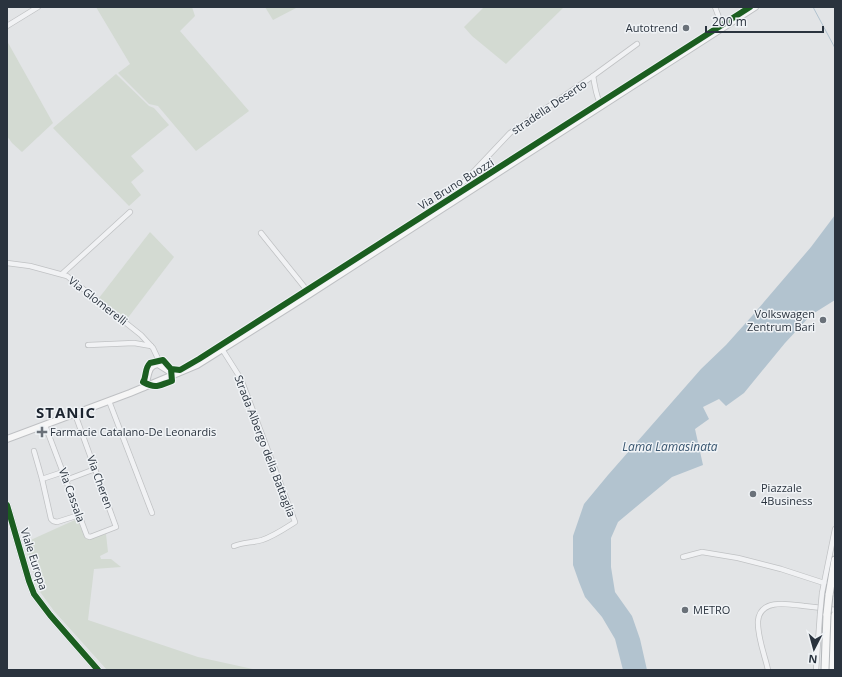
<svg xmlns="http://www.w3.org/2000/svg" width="842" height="677" viewBox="0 0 842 677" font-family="'Open Sans',sans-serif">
  <rect width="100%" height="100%" fill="#e2e4e6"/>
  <g fill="#d3dad2">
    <path d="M96,7H192L195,16L180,31L249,111L196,151L158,106L149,104L118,73L130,64Z"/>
    <path d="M265,7H298L273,20Z"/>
    <path d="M484,7H564L506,64L472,36L464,27Z"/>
    <path d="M7,41L53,123L22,152L12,143L7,136Z"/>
    <path d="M116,74L149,106L154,108L169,125L131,156L144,171L131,182L141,195L129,206L53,128Z"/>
    <path d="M150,232L174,257L127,319L99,298Z"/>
    <path d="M77,519L86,539L106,534L108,552L100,556L101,559H111L121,567L94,569L88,620L198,657L257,670H107L54,611L38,589L24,543Z"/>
  </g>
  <path fill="#b2c3cf" d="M835,215V300L811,315L785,343L744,393L726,406L719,399L703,407L709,419L695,429L703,465L672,477L618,522L611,538V567L615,592L632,616L640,639L647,670H623L615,639L602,617L585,597L579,582L573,565V536L584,504L608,475L701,369L726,345L752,316L811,247Z"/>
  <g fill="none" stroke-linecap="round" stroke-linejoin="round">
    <path stroke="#b2c3cf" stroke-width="1" d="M813,7L835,48"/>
    <g stroke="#c0c2c4" stroke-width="6">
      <g id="minor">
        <path d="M715,7L723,28"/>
        <path d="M7,26L38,7"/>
        <path d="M593,76C595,85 596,99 602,106"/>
        <path d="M458,198L457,195L460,186L510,133L593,76L637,44"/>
        <path d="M261,233L310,294"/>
        <path d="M7,263L30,266L67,276L141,335L153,348L161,365"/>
        <path d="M62,274L130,212"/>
        <path d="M88,345L134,343L151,346"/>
        <path d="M222,349L241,379L295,522C284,529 274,536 262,540C252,543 243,542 234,546"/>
        <path d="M109,401L152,513"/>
        <path d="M45,425L87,536L90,537L116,527L75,414"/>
        <path d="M34,451L42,479L51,519L53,521L57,522L79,515"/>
        <path d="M42,479L63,472"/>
        <path d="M66,480L95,469"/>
        <path d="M683,557L702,552L738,558L781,569L824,583"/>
        <path d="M822,593L835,529"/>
        <path d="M768,670C765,656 757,636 758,621C760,598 789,604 804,606C814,607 825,608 835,610"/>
        <path d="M816,670L820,614"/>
      </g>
    </g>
    <g stroke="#bfc1c4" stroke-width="8">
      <g id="major">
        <path d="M144,387C149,379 146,365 158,364L169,371L177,373"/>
        <path d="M7,439L130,393L197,365L302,299L755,7"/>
        <path d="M7,505L29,581L34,594L50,615L98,670"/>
      </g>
    </g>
    <g stroke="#b4b7ba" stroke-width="9">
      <g id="highway">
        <path d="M829,595L835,560"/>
        <path d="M825,670L827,614"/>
        <path d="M833,670L835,615"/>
      </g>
    </g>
    <use href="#minor" stroke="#f1f2f4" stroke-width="4.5"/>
    <use href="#major" stroke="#f6f6f6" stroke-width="6"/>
    <use href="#highway" stroke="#f6f6f6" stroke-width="7"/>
    <g stroke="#c0c2c4" stroke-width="6" stroke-linecap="butt">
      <path id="minor-bridge" d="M820,614L822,593"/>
    </g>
    <g stroke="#b4b7ba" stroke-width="9" stroke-linecap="butt">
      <path id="highway-bridge" d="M827,614L829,595"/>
    </g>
    <use href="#minor-bridge" stroke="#f1f2f4" stroke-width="4.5"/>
    <use href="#highway-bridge" stroke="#f6f6f6" stroke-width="7"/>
    <g stroke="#f0f3f6" stroke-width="8">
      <g id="cycleway">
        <path d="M171,369L172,381C157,386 157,389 143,382C147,376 144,369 150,363L163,360L171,369L180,370L199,359L750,7"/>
        <path d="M7,505L29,581L34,594L50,615L98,670"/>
      </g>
    </g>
    <use href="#cycleway" stroke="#1b5e20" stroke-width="6"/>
  </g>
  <g fill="#6a7179" stroke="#f0f3f6" stroke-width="1.5">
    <circle cx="686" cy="28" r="4"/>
    <circle cx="823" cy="320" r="4"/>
    <path d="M40 426h4v4h4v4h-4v4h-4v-4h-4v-4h4z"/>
    <circle cx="753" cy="494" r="4"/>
    <circle cx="685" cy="610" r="4"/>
  </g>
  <g text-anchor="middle" stroke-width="3" stroke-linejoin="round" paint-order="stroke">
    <g font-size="11" fill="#2a333e" stroke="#f0f3f6" text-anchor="start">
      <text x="678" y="32" text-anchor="end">Autotrend</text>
      <text x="815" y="318" text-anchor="end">Volkswagen<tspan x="815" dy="13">Zentrum Bari</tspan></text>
      <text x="50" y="436">Farmacie Catalano-De Leonardis</text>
      <text x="761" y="492">Piazzale<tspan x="761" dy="13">4Business</tspan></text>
      <text x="693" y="614">METRO</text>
    </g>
    <g font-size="11" fill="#2a333e" stroke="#f0f3f6">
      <text transform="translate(549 107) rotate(-34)" y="4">stradella Deserto</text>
      <text transform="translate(456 184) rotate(-32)" y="4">Via Bruno Buozzi</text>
      <text transform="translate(98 301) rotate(38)" y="4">Via Glomerelli</text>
      <text transform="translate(265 446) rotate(69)" y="4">Strada Albergo della Battaglia</text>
      <text transform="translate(100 482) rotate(70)" y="4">Via Cheren</text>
      <text transform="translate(72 495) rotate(70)" y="4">Via Cassala</text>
      <text transform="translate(34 559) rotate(72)" y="4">Viale Europa</text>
    </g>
    <g font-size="12" font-style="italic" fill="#38556f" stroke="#f0f3f6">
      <text x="670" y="451">Lama Lamasinata</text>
    </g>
    <g font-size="15" font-weight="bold" letter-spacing="1" fill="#1c242f" stroke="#f0f3f6">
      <text x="66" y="418">STANIC</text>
    </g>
  </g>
  <rect width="842" height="677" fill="none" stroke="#2a333e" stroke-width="16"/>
  <g transform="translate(814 649) rotate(186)" stroke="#f0f3f6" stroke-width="3" paint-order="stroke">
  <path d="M0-3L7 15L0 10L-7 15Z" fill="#2a333e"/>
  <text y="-6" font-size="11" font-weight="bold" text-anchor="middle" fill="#2a333e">N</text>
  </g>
  <path d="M706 26v6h117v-6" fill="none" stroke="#2a333e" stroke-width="2"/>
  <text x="712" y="26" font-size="12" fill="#2a333e" stroke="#f0f3f6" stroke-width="3" paint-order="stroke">200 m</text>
</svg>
